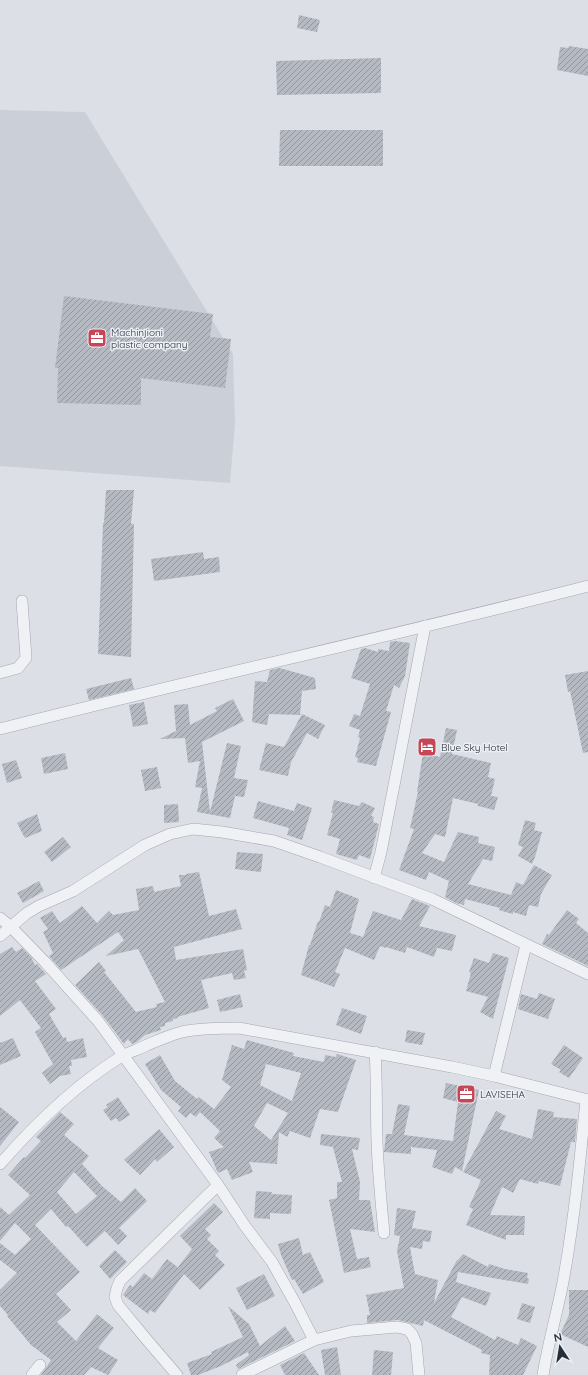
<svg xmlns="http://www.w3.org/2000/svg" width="588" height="1375" viewBox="0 0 588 1375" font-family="Quicksand,sans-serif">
  <defs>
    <pattern id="building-hatch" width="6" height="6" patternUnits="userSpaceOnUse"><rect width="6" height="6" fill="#b4b9c2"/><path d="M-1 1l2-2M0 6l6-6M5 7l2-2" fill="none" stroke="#92979f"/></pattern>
  </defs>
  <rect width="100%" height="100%" fill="#dce0e6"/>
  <path fill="#cbcfd7" d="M0,110L85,112L233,354L235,423L230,483L0,466Z"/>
  <g fill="url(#building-hatch)" fill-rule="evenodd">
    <path d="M299,15L320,20L317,32L297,28Z"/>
    <path d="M569,46L588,49V76L557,70L560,47L568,48Z"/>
    <path d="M381,58V93L277,95L276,61Z"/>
    <path d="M280,130H383V166H279Z"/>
    <path d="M64,296L213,314L210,337L231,339L225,388L141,378V405L57,403L58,368H55Z"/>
    <path d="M106,490H134L131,524H134L131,657L98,654L103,523H104Z"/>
    <path d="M203,552L204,559L219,557L220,572L154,581L151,559Z"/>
    <path d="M395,641L410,643L405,676L399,688L394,685L386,711L391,712L376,766L357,762L358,758L355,757L360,738L358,737L360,730L349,726L354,714L360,716L370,684L351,678L361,649L365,648L378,652V649L389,651L390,642Z"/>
    <path d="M280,668L315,678L316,689L302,691L300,715L269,714L267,725L252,722L255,681L267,682L270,670Z"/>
    <path d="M588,671V752L583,753L570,691L568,692L565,675Z"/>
    <path d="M131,678L134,689L89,700L86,689Z"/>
    <path d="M233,699L244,721L202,742L210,812L227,743L241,746L234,778L248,780L244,797L235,796L230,818L197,812L202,788L195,787L200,761L188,763L185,738L160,739L176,731L174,705L188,704L190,725L217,711L215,708Z"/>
    <path d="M144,702L148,724L133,727L129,705Z"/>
    <path d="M302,714L325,725L318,739L307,733L291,762L288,776L259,770L266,743L284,747Z"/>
    <path d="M446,728L457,730L452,754L491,763L488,777L495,779L491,796L498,797L494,810L478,806V804L453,798L445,837L435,834L422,853L444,862L458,832L479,837L478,843L495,847L492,861L483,859L468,884L511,895L516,882L523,885L534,865L552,875L541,894L538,907L529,905L526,916L513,912V914L499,910L500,908L465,899L464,905L456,903L445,897L449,881L429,872L426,880L399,870L414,829L410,828L418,792H417L423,753L440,757Z"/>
    <path d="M65,753L68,769L44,774L41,758Z"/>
    <path d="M16,760L22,778L7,783L2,764Z"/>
    <path d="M157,767L161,788L145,791L141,770Z"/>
    <path d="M334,800L359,806L362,802L375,808L371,816L374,817L373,822L379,824L370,859L359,855L357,860L336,854L340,839L327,835L333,813H331Z"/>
    <path d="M258,801L294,811L297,803L312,808L302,840L287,835L289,828L253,818Z"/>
    <path d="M178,804L179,822L164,823V805Z"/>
    <path d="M37,814L42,831L25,838L17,823Z"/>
    <path d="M525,820L536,823L534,830L542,832L535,857L532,864L518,856L523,847L518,845Z"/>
    <path d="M63,837L71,847L52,862L44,852Z"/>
    <path d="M237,852L263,854L261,872L235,869Z"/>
    <path d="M199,872L209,916L236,909L242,929L174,947L176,960L243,949L247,970L244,971L246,978L234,980L232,973L201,980L209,1008L177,1017L178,1018L173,1019V1021L165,1023V1026L160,1027L161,1030L145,1035L137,1042L132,1044L128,1039L124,1044L103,1016L75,985L99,962L106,971L104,972L136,1012L157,1007L156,1004L165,1002L138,949L106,956L124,940L118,932L61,970L49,956L53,953L43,932L48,929L40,918L52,911L60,923L82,906L97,923L109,911L113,915L139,910L136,889L153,886L154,892L181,886L179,875H186V874Z"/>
    <path d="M39,881L44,891L23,903L17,893Z"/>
    <path d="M336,890L359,899L350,933L363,937L373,911L401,920L412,899L430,906L419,926L456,935L452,951L437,948L434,957L407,947L405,953L386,947V948L380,946L374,960L345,948L335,972L340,974L334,987L301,975L309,945H310L318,921L319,922L325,905L330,907Z"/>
    <path d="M567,910L579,919L576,923L588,933V966L542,944L547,934L549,935Z"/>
    <path d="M12,947L16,952L22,948L31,957L35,965L37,964L46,974L35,981L56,1009L49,1014L63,1038L66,1037L67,1042L83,1038L87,1057L71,1060L72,1066H69L71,1074L60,1076L50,1084L42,1073L53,1064L35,1032L41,1028L20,1000L0,1016V954Z"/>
    <path d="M493,953L509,958L493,1019L480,1012L488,997L466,991L471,973L469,972L474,958L489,963Z"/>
    <path d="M539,993L555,999L548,1019L518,1009L521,994L537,999Z"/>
    <path d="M240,994L243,1007L220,1012L217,1000Z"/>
    <path d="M342,1008L367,1016L361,1034L336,1025Z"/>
    <path d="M407,1030L425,1033L422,1045L405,1042Z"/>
    <path d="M13,1038L21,1056L0,1065V1043Z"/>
    <path d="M247,1040L294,1053L293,1056L324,1062L325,1055L336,1057L337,1054L356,1060L338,1112L320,1109L310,1138L290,1131L287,1137L279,1132L277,1164L249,1162L253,1172L232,1180L227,1169L218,1173L209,1152L224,1147L214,1138L220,1131L200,1112L196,1117L190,1113L186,1118L178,1111L181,1107L161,1090L145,1064L160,1055L175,1081L197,1099L199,1097L214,1109L231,1087L222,1080L232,1045L244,1049ZM266,1064L301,1073L292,1101L260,1085ZM267,1103L288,1113L271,1140L254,1126Z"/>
    <path d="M564,1045L583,1058L569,1078L559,1072L561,1070L551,1064Z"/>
    <path d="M446,1083L479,1090L462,1171L455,1167L452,1174L432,1167L437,1150L411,1147V1154L384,1152L386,1134H392L398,1104L410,1106L404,1135L453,1141L458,1102L443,1098Z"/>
    <path d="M118,1097L130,1115L119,1122L116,1118L111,1121L103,1110L108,1107L106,1105Z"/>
    <path d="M0,1107L19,1122L0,1146Z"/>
    <path d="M538,1109L554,1112L553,1117L577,1119L575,1142H571L560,1186L539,1181L538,1184L520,1179L513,1193L502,1187L490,1215L525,1216L524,1235H506V1240L466,1225L473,1209L469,1207L481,1180L463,1172L496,1111L506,1116L499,1129L532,1139Z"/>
    <path d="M60,1112L74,1124L64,1135L89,1156L82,1164L102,1186L121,1202L135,1188L147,1201L119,1228L127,1236L118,1245L105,1231L87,1247L68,1226L66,1227L51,1209L35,1225L80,1272L56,1294L71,1310L57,1322L76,1341L97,1314L114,1328L98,1348L118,1360L108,1375L91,1367L84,1375H41L51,1360L31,1345L7,1316L8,1315L0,1306V1290L17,1273L0,1260V1243L15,1255L31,1239L15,1223L0,1241V1207L9,1215L30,1195L8,1175L24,1157L25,1158L41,1141L36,1137ZM74,1172L97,1196L76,1214L57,1192Z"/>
    <path d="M159,1129L174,1147L157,1162L155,1159L140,1175L124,1160Z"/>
    <path d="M321,1134L360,1138L358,1150L352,1149L360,1182L359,1200H370L375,1232L350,1229L357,1259L369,1257L371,1267L344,1273L329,1200L337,1198V1182H342L333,1147L320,1145Z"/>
    <path d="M256,1191L272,1192L271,1194L292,1195L291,1214L270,1213V1219L254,1218Z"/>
    <path d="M214,1203L223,1212L205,1229L211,1235L207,1239L219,1251L215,1255L225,1265L200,1290L184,1274L155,1313L150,1310L148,1314L123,1295L130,1285L133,1287L144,1273L152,1279L167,1259L180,1269L178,1267L192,1249L180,1236Z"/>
    <path d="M397,1208L416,1211L412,1228L432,1231L430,1242L423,1241L422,1249L410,1247L415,1274L438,1280L434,1303L457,1260H458L463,1254L488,1267L489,1264L505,1269L528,1273L527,1278L529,1279L528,1284L458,1272L456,1282L491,1293L486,1306L462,1297L451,1317L495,1340L497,1336L518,1345L521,1338L537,1346L523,1375H489L490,1355L481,1353L482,1350L424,1320L423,1326L398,1320L367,1323V1315H370L366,1295L404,1288L397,1251L400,1236L394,1235Z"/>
    <path d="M299,1238L303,1255L310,1252L324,1282L303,1294L294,1279L292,1280L281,1255L278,1244Z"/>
    <path d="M115,1250L127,1262L110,1279L99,1266Z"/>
    <path d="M264,1274L275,1296L247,1310L236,1288Z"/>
    <path d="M569,1290H588V1347L560,1334L569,1315Z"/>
    <path d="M522,1303L535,1307L530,1323L517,1319Z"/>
    <path d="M228,1306L249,1324L260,1346L285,1326L295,1341L238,1369L236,1365L249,1355L248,1352L221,1366L198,1375H191L187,1363L212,1354L211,1352L243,1337Z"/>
    <path d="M337,1347L341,1375H325L321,1350Z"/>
    <path d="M374,1350L393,1352L391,1375H372Z"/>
    <path d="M304,1353L319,1375H285L280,1365Z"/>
  </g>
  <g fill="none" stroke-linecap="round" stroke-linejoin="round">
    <g stroke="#a2a7af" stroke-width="12">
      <g id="street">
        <path d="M0,673L18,668L26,658L22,601"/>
        <path d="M0,729C195,679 393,636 588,586"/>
        <path d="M374,878L381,852L425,626"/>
        <path d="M0,918L11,927L45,962L98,1021L218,1185L245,1226L272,1262L294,1301L314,1340"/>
        <path d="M0,936L27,913L39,906L73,891L145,845L170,834L193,829L222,832L274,841L320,857L432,899L588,974"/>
        <path d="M375,1052C377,1082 376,1111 377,1141C378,1172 381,1202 384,1233"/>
        <path d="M494,1076L526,945"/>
        <path d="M0,1164C36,1123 75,1085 122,1056C130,1052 139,1049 147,1045C159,1040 174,1033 187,1031C204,1028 221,1028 239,1028L452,1067L494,1076L588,1100"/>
        <path d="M32,1375L40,1365"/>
        <path d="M177,1375L147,1340L118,1305L115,1297L117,1288L120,1281L218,1185"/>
        <path d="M242,1375L314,1340L351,1331L397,1327L407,1329L412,1334L416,1343L419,1375"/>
        <path d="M543,1375C548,1344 557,1313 563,1282C574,1222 580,1161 586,1100"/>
      </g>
    </g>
    <use href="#street" stroke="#eff1f4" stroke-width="11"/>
  </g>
  <defs>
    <g id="office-square" transform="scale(1)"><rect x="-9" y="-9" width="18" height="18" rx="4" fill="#c54757" stroke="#eceff3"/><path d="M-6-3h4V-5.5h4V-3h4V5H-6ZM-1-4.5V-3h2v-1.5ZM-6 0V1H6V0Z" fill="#fff"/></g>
    <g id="hotel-square" transform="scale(1)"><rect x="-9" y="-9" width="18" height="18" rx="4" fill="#c54757" stroke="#eceff3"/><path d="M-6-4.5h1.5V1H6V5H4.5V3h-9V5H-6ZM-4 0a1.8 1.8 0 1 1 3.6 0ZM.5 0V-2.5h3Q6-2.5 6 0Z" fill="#fff"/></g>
  </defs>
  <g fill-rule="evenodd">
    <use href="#office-square" x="97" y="338"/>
    <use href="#hotel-square" x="427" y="747"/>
    <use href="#office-square" x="466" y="1094"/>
  </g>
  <g text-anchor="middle" stroke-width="3" stroke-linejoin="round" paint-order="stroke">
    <g font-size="10" fill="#272e3b" stroke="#eceff3" text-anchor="start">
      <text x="111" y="336">Machinjioni<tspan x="111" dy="12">plastic company</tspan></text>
      <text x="441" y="751">Blue Sky Hotel</text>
      <text x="480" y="1098">LAVISEHA</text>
    </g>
  </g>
  <g transform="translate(560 1347) rotate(348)" stroke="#eceff3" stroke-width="3" paint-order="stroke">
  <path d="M0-3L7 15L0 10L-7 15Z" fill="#272e3b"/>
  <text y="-6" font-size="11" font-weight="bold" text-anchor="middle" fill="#272e3b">N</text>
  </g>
</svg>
